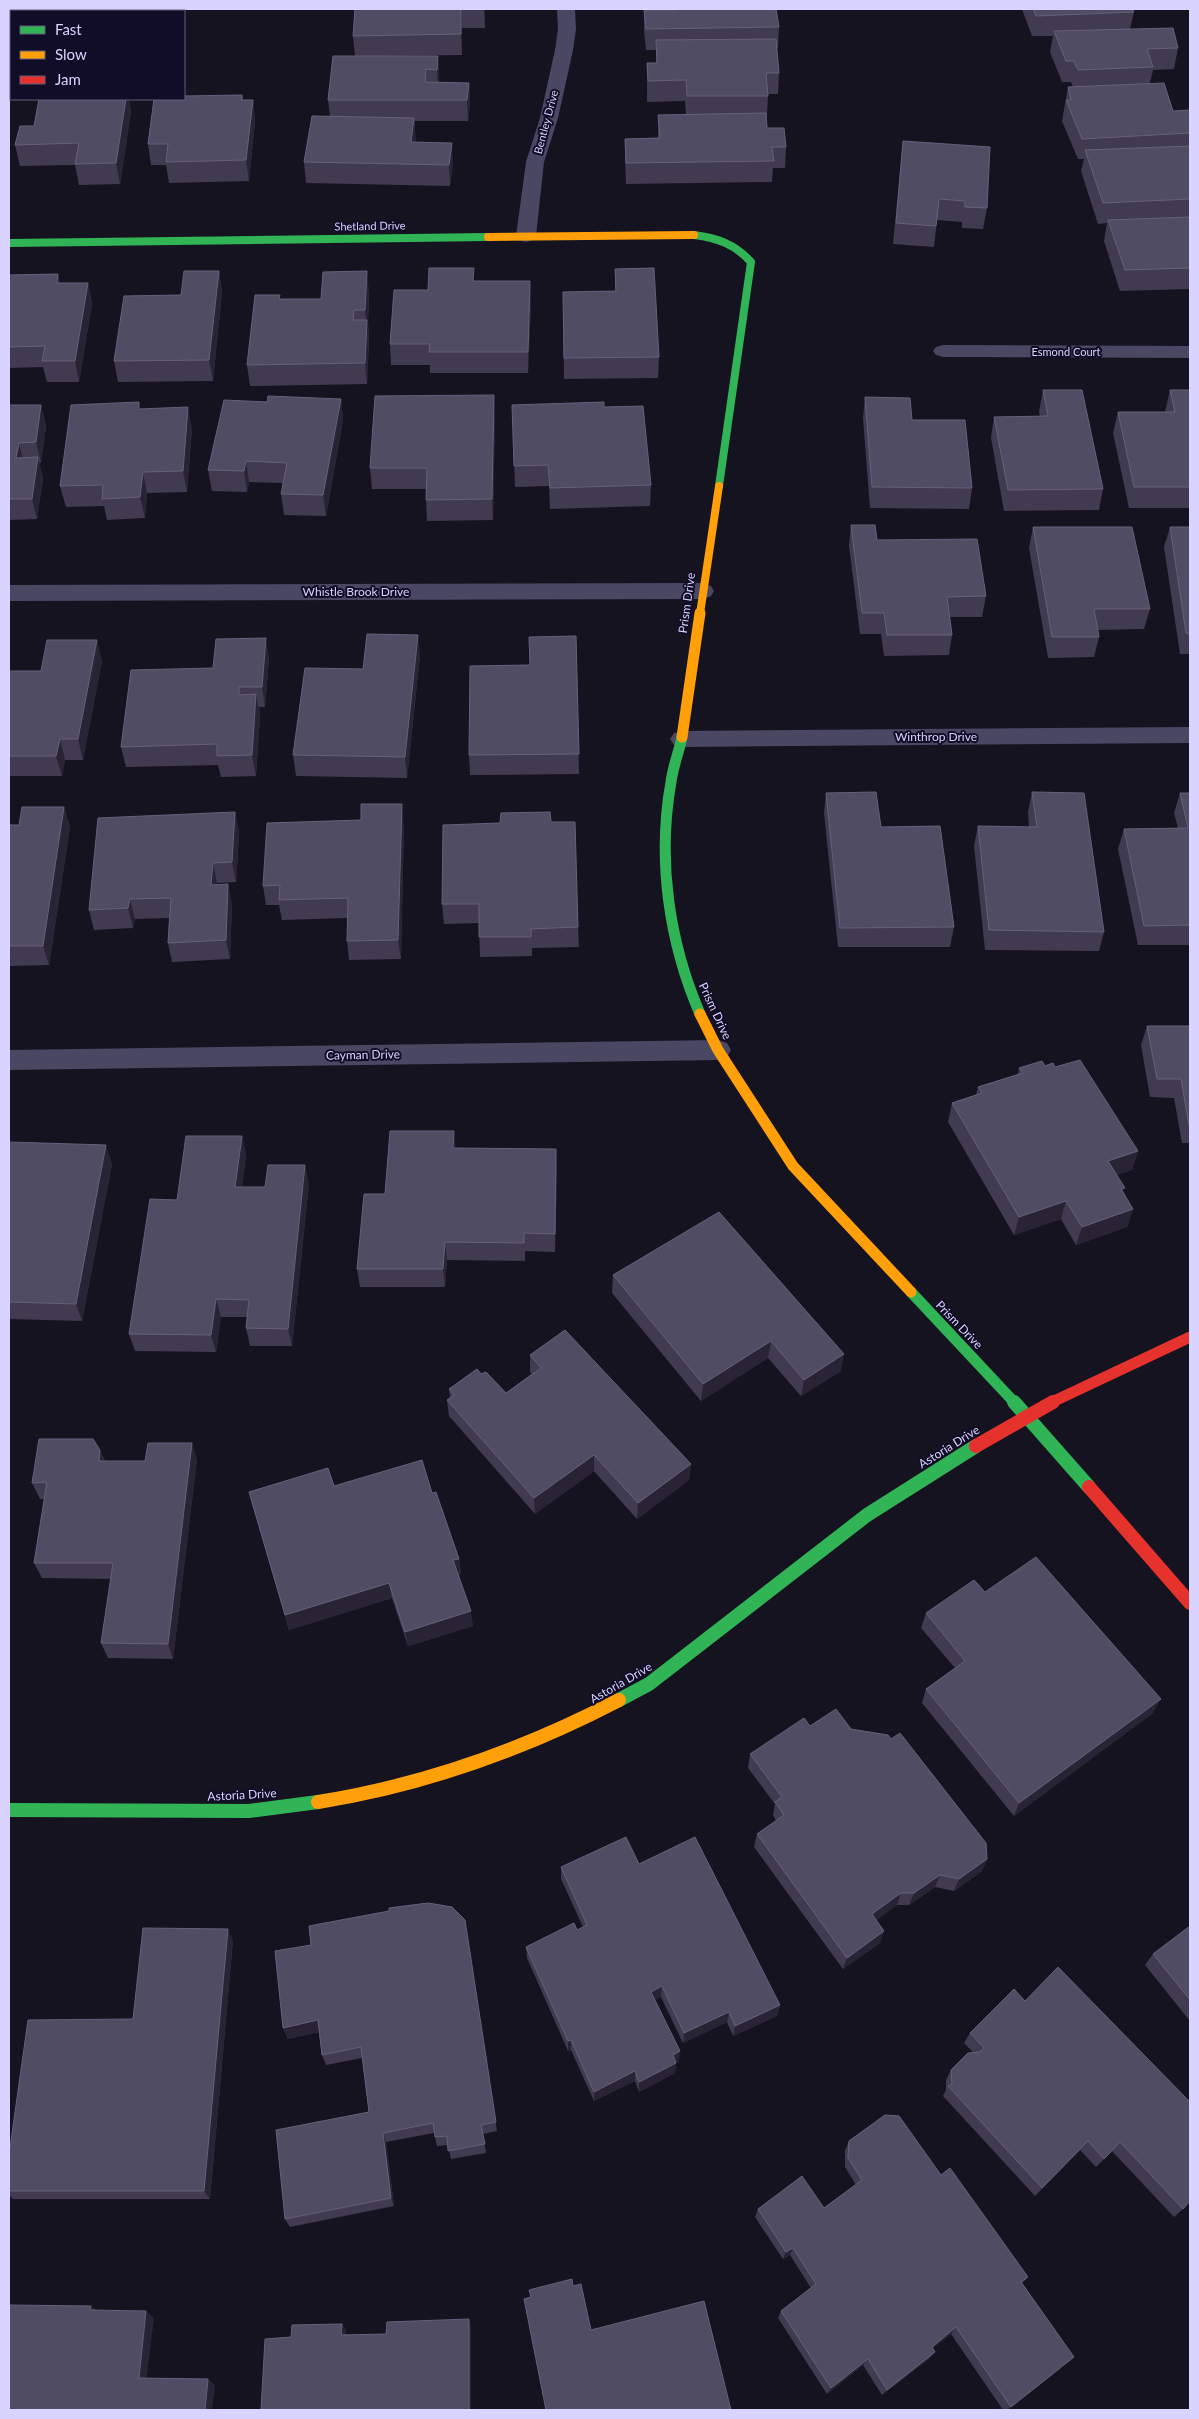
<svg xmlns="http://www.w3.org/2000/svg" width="1199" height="2419" viewBox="0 0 1199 2419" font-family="Lato,sans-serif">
  <rect width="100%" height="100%" fill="#161321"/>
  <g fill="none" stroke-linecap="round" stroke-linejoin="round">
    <g fill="#494762" fill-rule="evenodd">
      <path d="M557,9H575L576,29L573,50L558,118L544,162L536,236L533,240L526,242L519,240L516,236L526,162L540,118L555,50L558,29Z"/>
      <path d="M943,345L1190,346V358L943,357L936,355L933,351L936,347Z"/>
      <path d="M703,583L711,586L714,591L711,596L703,599L9,601V585Z"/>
      <path d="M1190,727V743L682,747L674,745L670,739L674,733L682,731Z"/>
      <path d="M718,1040L727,1043L731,1050L727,1057L718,1060L9,1070V1050Z"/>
    </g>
    <g stroke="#30b455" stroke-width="8">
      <path d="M694,235C717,238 735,244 751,262L719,486"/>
      <path d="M9,243L488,237"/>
    </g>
    <g stroke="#30b455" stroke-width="11">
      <path d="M682,737C679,752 673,766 671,782C657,860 669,942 700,1014"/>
      <path d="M911,1292L1015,1403"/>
    </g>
    <g stroke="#30b455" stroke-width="14">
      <path d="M1014,1402L1089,1487"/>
      <path d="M619,1700L649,1684L867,1515L976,1446"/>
      <path d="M9,1810L249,1811L318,1802"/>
    </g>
    <g stroke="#ff9f0a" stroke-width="8">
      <path d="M488,237L694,235"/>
      <path d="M700,614L719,486"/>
    </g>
    <g stroke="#ff9f0a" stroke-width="11">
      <path d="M682,737L700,613"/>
      <path d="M700,1014L718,1050L793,1166L911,1292"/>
    </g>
    <path stroke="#ff9f0a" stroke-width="14" d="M318,1802C425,1785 523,1750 619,1700"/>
    <path stroke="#e5322d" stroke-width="11" d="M1050,1403L1190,1337"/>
    <g stroke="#e5322d" stroke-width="14">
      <path d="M976,1446L1053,1402"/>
      <path d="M1089,1487L1190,1603"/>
    </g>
  </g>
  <g fill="#403b50">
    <path d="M355,9H485V28H462V55L381,56H438L439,82L469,83L470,103L468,121H415V142L453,164L450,186L306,183L304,162L330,117L328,100L355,56L353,36Z"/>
    <path d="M672,9H776L779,27L778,48H777L779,73L778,94H768L767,117H766L767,128L786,147L785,168H773L772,182L626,184L625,160V139L658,138V115L686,114L685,101L647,102V63H656V50H646L644,31V10H672Z"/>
    <path d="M1022,9H1134H1133L1134,12L1130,29L1178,48L1174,69L1153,70L1150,83L1173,111L1190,110V289L1120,291L1104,241L1107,223L1098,224L1081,171L1084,159H1078L1062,121L1068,87H1073L1071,82H1062L1050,52L1053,36H1032Z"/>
    <path d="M242,95L243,100H253L255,121L249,181L169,183L166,165H151L148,144Z"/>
    <path d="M39,99H129L131,111L120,184L79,185L75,165L20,166L15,145L34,126Z"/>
    <path d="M903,141L987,208L983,229L962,228V222L937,220L934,247L893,244Z"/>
    <path d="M615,269L659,357L658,378L564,379L563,292L615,291Z"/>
    <path d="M219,271L222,292L213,381L118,382L114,361L181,295Z"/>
    <path d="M58,274L60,283H88L92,304L79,382H47L43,367L9,368V277Z"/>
    <path d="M475,281H530L531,302L528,373H430V365H391L390,344L428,290Z"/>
    <path d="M369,293L368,323L369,341L367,384L250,386L247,365L280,299H321Z"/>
    <path d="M1043,390L1103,489L1099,510L1004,511L991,438L994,417L1040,416L1039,412Z"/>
    <path d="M1170,390H1190V508H1129L1113,433L1118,412H1165Z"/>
    <path d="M865,397L912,420L972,488L969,509L870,508L863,418Z"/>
    <path d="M341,399L343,420L326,516L284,515L281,494L283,483L249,482L247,492L212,491L208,470L267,402Z"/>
    <path d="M9,405H41L46,426L41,463H39L43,478L37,519L9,520Z"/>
    <path d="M512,405L604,407L651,485L650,506L550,509L549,486L515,487Z"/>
    <path d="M140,409L192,428L187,492L147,493L145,518L107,520L104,506L66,507L60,486Z"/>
    <path d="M495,416L493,520L427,521L426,500V489H372L370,468Z"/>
    <path d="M851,525L877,540L986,596L982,617H950L952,635L949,655L884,656L881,634H860L849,546Z"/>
    <path d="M1033,527L1150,609L1144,629L1098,630L1099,637L1094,657L1048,658L1029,548Z"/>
    <path d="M1170,527H1190V654H1180L1164,547Z"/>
    <path d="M576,636L579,774L470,775L469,755L530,665Z"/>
    <path d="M420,655L407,778L296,776L293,755L363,669Z"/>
    <path d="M269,658L265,707H259L260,715L256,776L221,777L218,765L126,767L121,747L213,668Z"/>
    <path d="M102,661L83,760H65L62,776H9V671H41Z"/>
    <path d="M1032,792L1104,932L1099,951L985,950L974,846L978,826L1029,827L1028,812Z"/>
    <path d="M826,793L881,827L954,927L950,947H838L824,813Z"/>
    <path d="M1180,793H1190V945H1138L1118,849L1124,829L1178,828L1174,813Z"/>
    <path d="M64,807L70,827L49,965L9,966V825H19Z"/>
    <path d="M235,812L239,833L236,882L217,883V885L232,904L230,959L172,962L168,943L169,918L135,919L133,928L94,930L89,910Z"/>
    <path d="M551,822L578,927L579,947L532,948V956L480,957L479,923L444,924L442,904Z"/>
    <path d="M404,824L401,959L349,960L347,941V918L282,920L279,905H266L263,886Z"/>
    <path d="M1147,1026H1190V1143H1182L1174,1098L1150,1097L1141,1045Z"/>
    <path d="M1045,1066L1055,1067L1138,1151L1132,1170L1116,1175L1124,1193L1133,1209L1127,1227L1076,1245L1061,1219L1014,1235L948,1122L952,1103L976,1095L978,1087L1018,1074L1019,1068Z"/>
    <path d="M242,1136L246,1155L242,1187H265L309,1184L292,1346H250L246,1328L247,1317H221L216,1352L135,1351L129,1334L177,1200Z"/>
    <path d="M9,1142L112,1164L82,1321L9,1319Z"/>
    <path d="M455,1148L556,1149L557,1167L555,1252L525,1251V1261L447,1260L445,1287H360L357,1269L385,1194Z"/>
    <path d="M613,1275L841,1371L801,1396L768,1358L701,1401L612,1293Z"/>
    <path d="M530,1355L691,1464L689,1480L637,1519L594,1471L535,1514L449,1416L447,1400L450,1398L449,1389L481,1374L506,1393L532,1374L530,1372Z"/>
    <path d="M100,1450L105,1461H145L197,1459L173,1659L108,1658L101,1643L111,1579L42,1578L34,1563L44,1499H40L32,1483Z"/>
    <path d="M334,1486L432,1493L459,1559L461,1574L458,1575L473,1626L408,1646L392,1598L289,1630L249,1492Z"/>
    <path d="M985,1592L1153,1713L1014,1816L922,1703L926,1689L955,1668L921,1628L926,1613Z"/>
    <path d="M810,1726L851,1729L987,1859L982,1871L954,1891L935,1887L909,1905H897L876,1920L880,1943L843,1969L754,1847L757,1834L776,1821L773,1815L775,1804L748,1768L750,1754Z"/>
    <path d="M639,1864L780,2005L777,2016L733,2036L727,2022L683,2043L661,1997L655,2000L679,2061L676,2063L675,2073L639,2092L635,2081L594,2101L571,2050L568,2051L527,1958L526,1947L577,1930L583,1927L561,1879V1867Z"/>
    <path d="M465,1920L497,2131L483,2134L486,2153L451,2159L448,2145L437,2146L434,2133L386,2142L394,2206L290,2227L285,2219L369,2112L362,2058L326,2065L322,2055L319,2032L288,2039L283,2028Z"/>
    <path d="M1190,1926V2021L1145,1965L1153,1954Z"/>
    <path d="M233,1940L210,2199H13L9,2195V2155L133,2019Z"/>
    <path d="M1014,1989L1183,2209L1174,2217L1112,2151L1096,2167L1080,2150L1035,2196L943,2096L946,2090V2080L951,2070L973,2052L964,2043L970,2033Z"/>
    <path d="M849,2141L941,2175L1028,2277L1022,2283L1074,2357L1007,2410H1003L951,2334L933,2348L930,2358L882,2395L863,2365L827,2394L778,2318L781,2311L811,2288L790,2255L783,2259L755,2217L758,2209L824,2208L856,2185L845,2167V2150Z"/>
  </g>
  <g fill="#282435">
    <path d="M461,9L462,28V55L461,34Z"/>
    <path d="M484,9H485V28Z"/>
    <path d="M438,56L439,77L438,91L437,70Z"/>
    <path d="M469,83L470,103L468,121L467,100Z"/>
    <path d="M126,99H129L131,111L120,184L116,163Z"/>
    <path d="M253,100L255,121L249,181L246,160Z"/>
    <path d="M414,118L416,139L413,163L411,142Z"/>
    <path d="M452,143L453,164L450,186L449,165Z"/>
    <path d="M219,271L222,292L213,381L209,360Z"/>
    <path d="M367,271L369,293L368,323L369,341L367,384L365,363L367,328L365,310Z"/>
    <path d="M58,274L62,295L57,283Z"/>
    <path d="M530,281L531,302L528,373V352Z"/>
    <path d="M88,283L92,304L79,382L75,361Z"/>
    <path d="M494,395L495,416L493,520L492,499Z"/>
    <path d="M341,399L343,420L326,516L323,495Z"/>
    <path d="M41,405L46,426L41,463L36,442Z"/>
    <path d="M188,407L192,428L187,492L183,471Z"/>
    <path d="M19,443L24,464L16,458Z"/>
    <path d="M38,457L43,478L37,519L32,499Z"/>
    <path d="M246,461L249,482L247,492L244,471Z"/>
    <path d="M143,472L147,493L145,518L140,497Z"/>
    <path d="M418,635L420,655L407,778L405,757Z"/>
    <path d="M266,638L269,658L265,707L262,687Z"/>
    <path d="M97,640L102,661L83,760L78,739Z"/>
    <path d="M256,694L260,715L256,776L252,755Z"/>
    <path d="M60,739L65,760L62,776L56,756Z"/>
    <path d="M402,804L404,824L401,959L398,940Z"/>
    <path d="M64,807L70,827L49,965L43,946Z"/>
    <path d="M235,812L239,833L236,882L232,862Z"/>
    <path d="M213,863L217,883L215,905L211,885Z"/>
    <path d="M228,884L232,904L230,959L226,940Z"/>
    <path d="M130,899L135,919L133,928L128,908Z"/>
    <path d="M454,1131L456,1150L453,1148Z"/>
    <path d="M242,1136L246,1155L240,1205L235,1187Z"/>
    <path d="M106,1145L112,1164L82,1321L76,1304Z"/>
    <path d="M556,1149L557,1167L555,1252V1234Z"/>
    <path d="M1138,1151L1132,1170L1102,1180L1108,1161Z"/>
    <path d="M305,1165L309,1184L292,1346L288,1329Z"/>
    <path d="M1066,1201L1061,1219L1014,1235L1019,1217Z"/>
    <path d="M1133,1209L1127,1227L1076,1245L1082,1227Z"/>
    <path d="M445,1242L447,1260L445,1287L443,1269Z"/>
    <path d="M216,1299L221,1317L216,1352L211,1335Z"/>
    <path d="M771,1341L768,1358L701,1401L703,1384Z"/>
    <path d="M844,1354L841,1371L801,1396L804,1380Z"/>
    <path d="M192,1443L197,1459L173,1659L168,1644Z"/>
    <path d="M100,1450L107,1467L99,1461Z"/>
    <path d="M594,1455V1471L535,1514L534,1498Z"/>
    <path d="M691,1464L689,1480L637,1519L638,1503Z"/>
    <path d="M459,1559L461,1574L455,1575L453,1560Z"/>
    <path d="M389,1583L392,1598L289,1630L285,1615Z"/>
    <path d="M471,1611L473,1626L408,1646L405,1632Z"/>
    <path d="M1161,1699L1153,1713L1014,1816L1019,1803Z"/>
    <path d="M987,1859L982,1871L954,1891L959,1879Z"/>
    <path d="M940,1875L935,1887L909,1905L914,1893Z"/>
    <path d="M901,1893L897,1905L868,1926L872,1914Z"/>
    <path d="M228,1929L233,1940L210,2199L204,2191Z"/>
    <path d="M884,1931L880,1943L843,1969L847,1958Z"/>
    <path d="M662,1986L661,1997L651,2003V1992Z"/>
    <path d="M780,2005L777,2016L733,2036L735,2026Z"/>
    <path d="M729,2012L727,2022L683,2043L684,2033Z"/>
    <path d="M318,2020L323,2031L288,2039L283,2028Z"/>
    <path d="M571,2040V2050L568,2051V2041Z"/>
    <path d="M680,2051L679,2061L672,2065L673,2055Z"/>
    <path d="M676,2063L675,2073L639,2092V2082Z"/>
    <path d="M635,2071V2081L594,2101V2092Z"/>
    <path d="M383,2133L386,2142L394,2206L391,2198Z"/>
    <path d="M1088,2141L1080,2150L1035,2196L1042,2188Z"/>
    <path d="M793,2248L790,2255L783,2259L786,2252Z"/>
    <path d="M91,2306L99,2312L90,2310Z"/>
    <path d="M146,2311L154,2318L146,2383L139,2378Z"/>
    <path d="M469,2319L471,2325V2410H469Z"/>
    <path d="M342,2324L346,2330L345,2341L341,2335Z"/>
    <path d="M956,2327L951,2334L927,2353L932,2347Z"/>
    <path d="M935,2352L930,2358L882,2395L887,2390Z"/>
    <path d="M868,2359L863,2365L827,2394L831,2388Z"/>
    <path d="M208,2379L215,2385L212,2410H205Z"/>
  </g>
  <g fill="#504c63" stroke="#66617b">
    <path d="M355,9H461V34L353,36Z"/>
    <path d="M674,9H776L779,27L646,29L644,10H675Z"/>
    <path d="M1033,9H1132L1134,12L1036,16Z"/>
    <path d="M1173,28L1178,48L1147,49L1153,67L1078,70L1074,61H1066L1054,31Z"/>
    <path d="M776,39L779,73H766L768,96H687L686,80L648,81L647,63H657L656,40Z"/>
    <path d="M333,56H438L437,70L426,69L425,82L469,83L467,100H328Z"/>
    <path d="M1164,83L1173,111L1190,110V133L1082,139L1066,100H1071L1068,87Z"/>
    <path d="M242,95V100H253L246,160L166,162L168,144H148L154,99H184V96Z"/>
    <path d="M39,99H126L116,163L75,164L79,143L15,145L20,126H34Z"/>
    <path d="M766,113L767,128H784L786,147H772L774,161L626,163L625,139L660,138L658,115Z"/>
    <path d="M312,116L414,118L411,142L452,143L449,165L304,162Z"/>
    <path d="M903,141L990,147L987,208L965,207V201L939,199L936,226L896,223Z"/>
    <path d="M1190,146V199L1103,203L1085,150Z"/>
    <path d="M1190,217V268L1125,270L1108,220Z"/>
    <path d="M429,268H474L473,281H530L528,352H429L430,344H390L394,290H428Z"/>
    <path d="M654,268L659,357L564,358L563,292L616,291L615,269Z"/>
    <path d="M184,271H219L209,360L114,361L124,296L181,295Z"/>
    <path d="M367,271L365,310H354L353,320H367L365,363L247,365L255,295H280L279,299H321L323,272Z"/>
    <path d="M58,274L57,283H88L75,361H42L45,346L9,347V275Z"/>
    <path d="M1043,390H1082L1103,489L1008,490L994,417L1048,416Z"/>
    <path d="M1170,390H1190V487H1134L1118,412H1175Z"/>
    <path d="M494,395L492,499L426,500L427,468H370L375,396Z"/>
    <path d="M268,396L341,399L323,495L281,494L287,463L246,461L244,471L208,470L224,400L267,402Z"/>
    <path d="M865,397L910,398L912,420H965L972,488L872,487Z"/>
    <path d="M139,402V409L188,407L183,471L143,472L140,497L102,499L103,485L60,486L71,405Z"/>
    <path d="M604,402V407L643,406L651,485L550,488L548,465L514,466L512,405Z"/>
    <path d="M9,405H41L36,442L19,443L16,458L38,457L32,499H9Z"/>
    <path d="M851,525H875L877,540L977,539L986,596L947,597L952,635H887L884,613H862Z"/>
    <path d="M1033,527H1132L1150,609H1094L1099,637H1052Z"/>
    <path d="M1170,527H1190V634L1186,633Z"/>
    <path d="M367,634L418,635L405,757L293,755L305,668L363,669Z"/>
    <path d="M576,636L579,754L469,755L470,666L530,665L529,637Z"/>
    <path d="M266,638L262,687H239V695L256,694L252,755L217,756V744L121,747L131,670L213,668L216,639Z"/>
    <path d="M47,640H97L78,739H60L56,756H9V671H41Z"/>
    <path d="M876,792L881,827L940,826L954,927L840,928L826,793Z"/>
    <path d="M1032,792L1084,793L1104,932L989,930L978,826L1037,827Z"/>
    <path d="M1180,793H1190V925L1144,926L1124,829L1188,828Z"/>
    <path d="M361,804H402L398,940L347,941L348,898L279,900L280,885L263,886L267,823L361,820Z"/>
    <path d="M22,807H64L43,946H9V825H19Z"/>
    <path d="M235,812L232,862L213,863L211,885L228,884L226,940L168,943L171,898L130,899L128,908L89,910L98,818Z"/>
    <path d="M550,812L551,822H575L578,927L531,929V937H479V904H442L443,825L500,823L501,813Z"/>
    <path d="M1147,1026H1190V1125H1189L1181,1079H1157Z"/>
    <path d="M1080,1060L1138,1151L1108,1161L1125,1188L1121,1189L1133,1209L1082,1227L1066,1201L1019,1217L952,1103L982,1093L978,1087L1023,1073L1019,1068L1042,1061L1045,1066L1053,1063L1055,1067Z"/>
    <path d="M390,1131H454L453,1148L556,1149L555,1234L524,1233V1243L445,1242L443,1269H357L364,1194H385Z"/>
    <path d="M186,1136H242L235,1187H265L268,1165H305L288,1329L246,1328L249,1300L216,1299L211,1335L129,1334L150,1199L177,1200Z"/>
    <path d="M9,1142L106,1145L76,1304L9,1302Z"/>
    <path d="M719,1212L844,1354L804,1380L771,1341L703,1384L613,1275Z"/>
    <path d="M565,1330L691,1464L638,1503L594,1455L534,1498L447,1400L454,1395L449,1389L477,1369L481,1374L486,1372L506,1393L541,1368L530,1355Z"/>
    <path d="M39,1439H93L100,1450L99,1461H145L148,1443H192L168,1644L101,1643L113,1563H34L47,1482L32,1483Z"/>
    <path d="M422,1460L432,1493L436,1492L459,1559L453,1560L471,1611L405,1632L389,1583L285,1615L249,1492L328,1468L334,1486Z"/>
    <path d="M1036,1557L1161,1699L1019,1803L926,1689L965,1661L926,1613L974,1580L985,1592Z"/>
    <path d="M836,1709L851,1729L888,1735L891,1739L900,1733L986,1843L987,1859L959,1879L940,1875L914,1893H901L872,1914L884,1931L847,1958L757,1834L784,1815L775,1802L782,1797L750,1754L804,1718L810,1726Z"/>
    <path d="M626,1837L639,1864L695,1837L780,2005L735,2026L729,2012L684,2033L662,1986L651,1992L680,2051L673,2055L676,2063L639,2082L635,2071L594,2092L571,2040L568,2041L526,1947L574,1923L577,1930L587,1925L561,1867Z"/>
    <path d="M428,1903L452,1907L465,1920L496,2122L481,2125L485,2144L448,2151L447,2136L435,2137L433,2123L383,2133L391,2198L285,2219L276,2130L369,2112L361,2047L322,2055L318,2020L283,2028L275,1951L311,1945L309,1926L389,1911V1908Z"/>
    <path d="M1190,1926V2000L1153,1954Z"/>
    <path d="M143,1928L228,1929L204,2191H9V2155L28,2020L133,2019Z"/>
    <path d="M1058,1967L1190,2102V2201L1183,2209L1120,2142L1104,2159L1088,2141L1042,2188L948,2086L952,2084L951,2070L968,2053L980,2052L984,2048L970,2033L1014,1989L1025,2001Z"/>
    <path d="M885,2115L899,2116L941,2175L950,2168L1028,2277L1021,2282L1074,2357L1011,2407L956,2327L932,2347L935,2352L887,2390L868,2359L831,2388L781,2311L816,2284L793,2248L786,2252L758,2209L802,2176L824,2208L862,2180L848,2158L849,2141Z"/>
    <path d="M572,2279L573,2286L581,2284L591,2330L704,2301L731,2410H546L524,2299L531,2297L529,2290Z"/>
    <path d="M9,2305L91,2306L90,2310L146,2311L139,2378L208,2379L205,2410H9Z"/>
    <path d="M469,2319V2410H261L265,2339L291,2337L292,2325L342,2324L341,2335L386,2334L387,2322Z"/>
  </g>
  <g text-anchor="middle" stroke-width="4" stroke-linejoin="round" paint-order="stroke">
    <g font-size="11" fill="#d9d3ff" stroke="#120d27">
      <text transform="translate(546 122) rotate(-75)" y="4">Bentley Drive</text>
      <text transform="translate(370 226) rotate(-1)" y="4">Shetland Drive</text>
      <text x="1066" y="356">Esmond Court</text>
    </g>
    <g font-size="12" fill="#d9d3ff" stroke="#120d27">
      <text x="356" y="596">Whistle Brook Drive</text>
      <text transform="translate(687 603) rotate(-82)" y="4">Prism Drive</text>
      <text x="936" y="741">Winthrop Drive</text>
      <text transform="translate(715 1011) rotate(65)" y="4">Prism Drive</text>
      <text transform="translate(363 1055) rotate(-1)" y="4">Cayman Drive</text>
      <text transform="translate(959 1325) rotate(46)" y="4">Prism Drive</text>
      <text transform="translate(949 1447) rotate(-32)" y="4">Astoria Drive</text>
      <text transform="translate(621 1683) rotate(-30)" y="4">Astoria Drive</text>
      <text transform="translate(242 1795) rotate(-3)" y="4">Astoria Drive</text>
    </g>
  </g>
  <rect width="1199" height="2419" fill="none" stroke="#d9d3ff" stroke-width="20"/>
  <rect x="10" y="10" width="175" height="90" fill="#120d27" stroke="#625c7d"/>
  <rect x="20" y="26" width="25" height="8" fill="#30b455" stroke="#625c7d"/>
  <text x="55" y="35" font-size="15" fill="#d9d3ff">Fast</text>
  <rect x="20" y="51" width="25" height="8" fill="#ff9f0a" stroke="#625c7d"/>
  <text x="55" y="60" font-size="15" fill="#d9d3ff">Slow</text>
  <rect x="20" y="76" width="25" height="8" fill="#e5322d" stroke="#625c7d"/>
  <text x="55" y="85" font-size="15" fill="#d9d3ff">Jam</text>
</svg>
